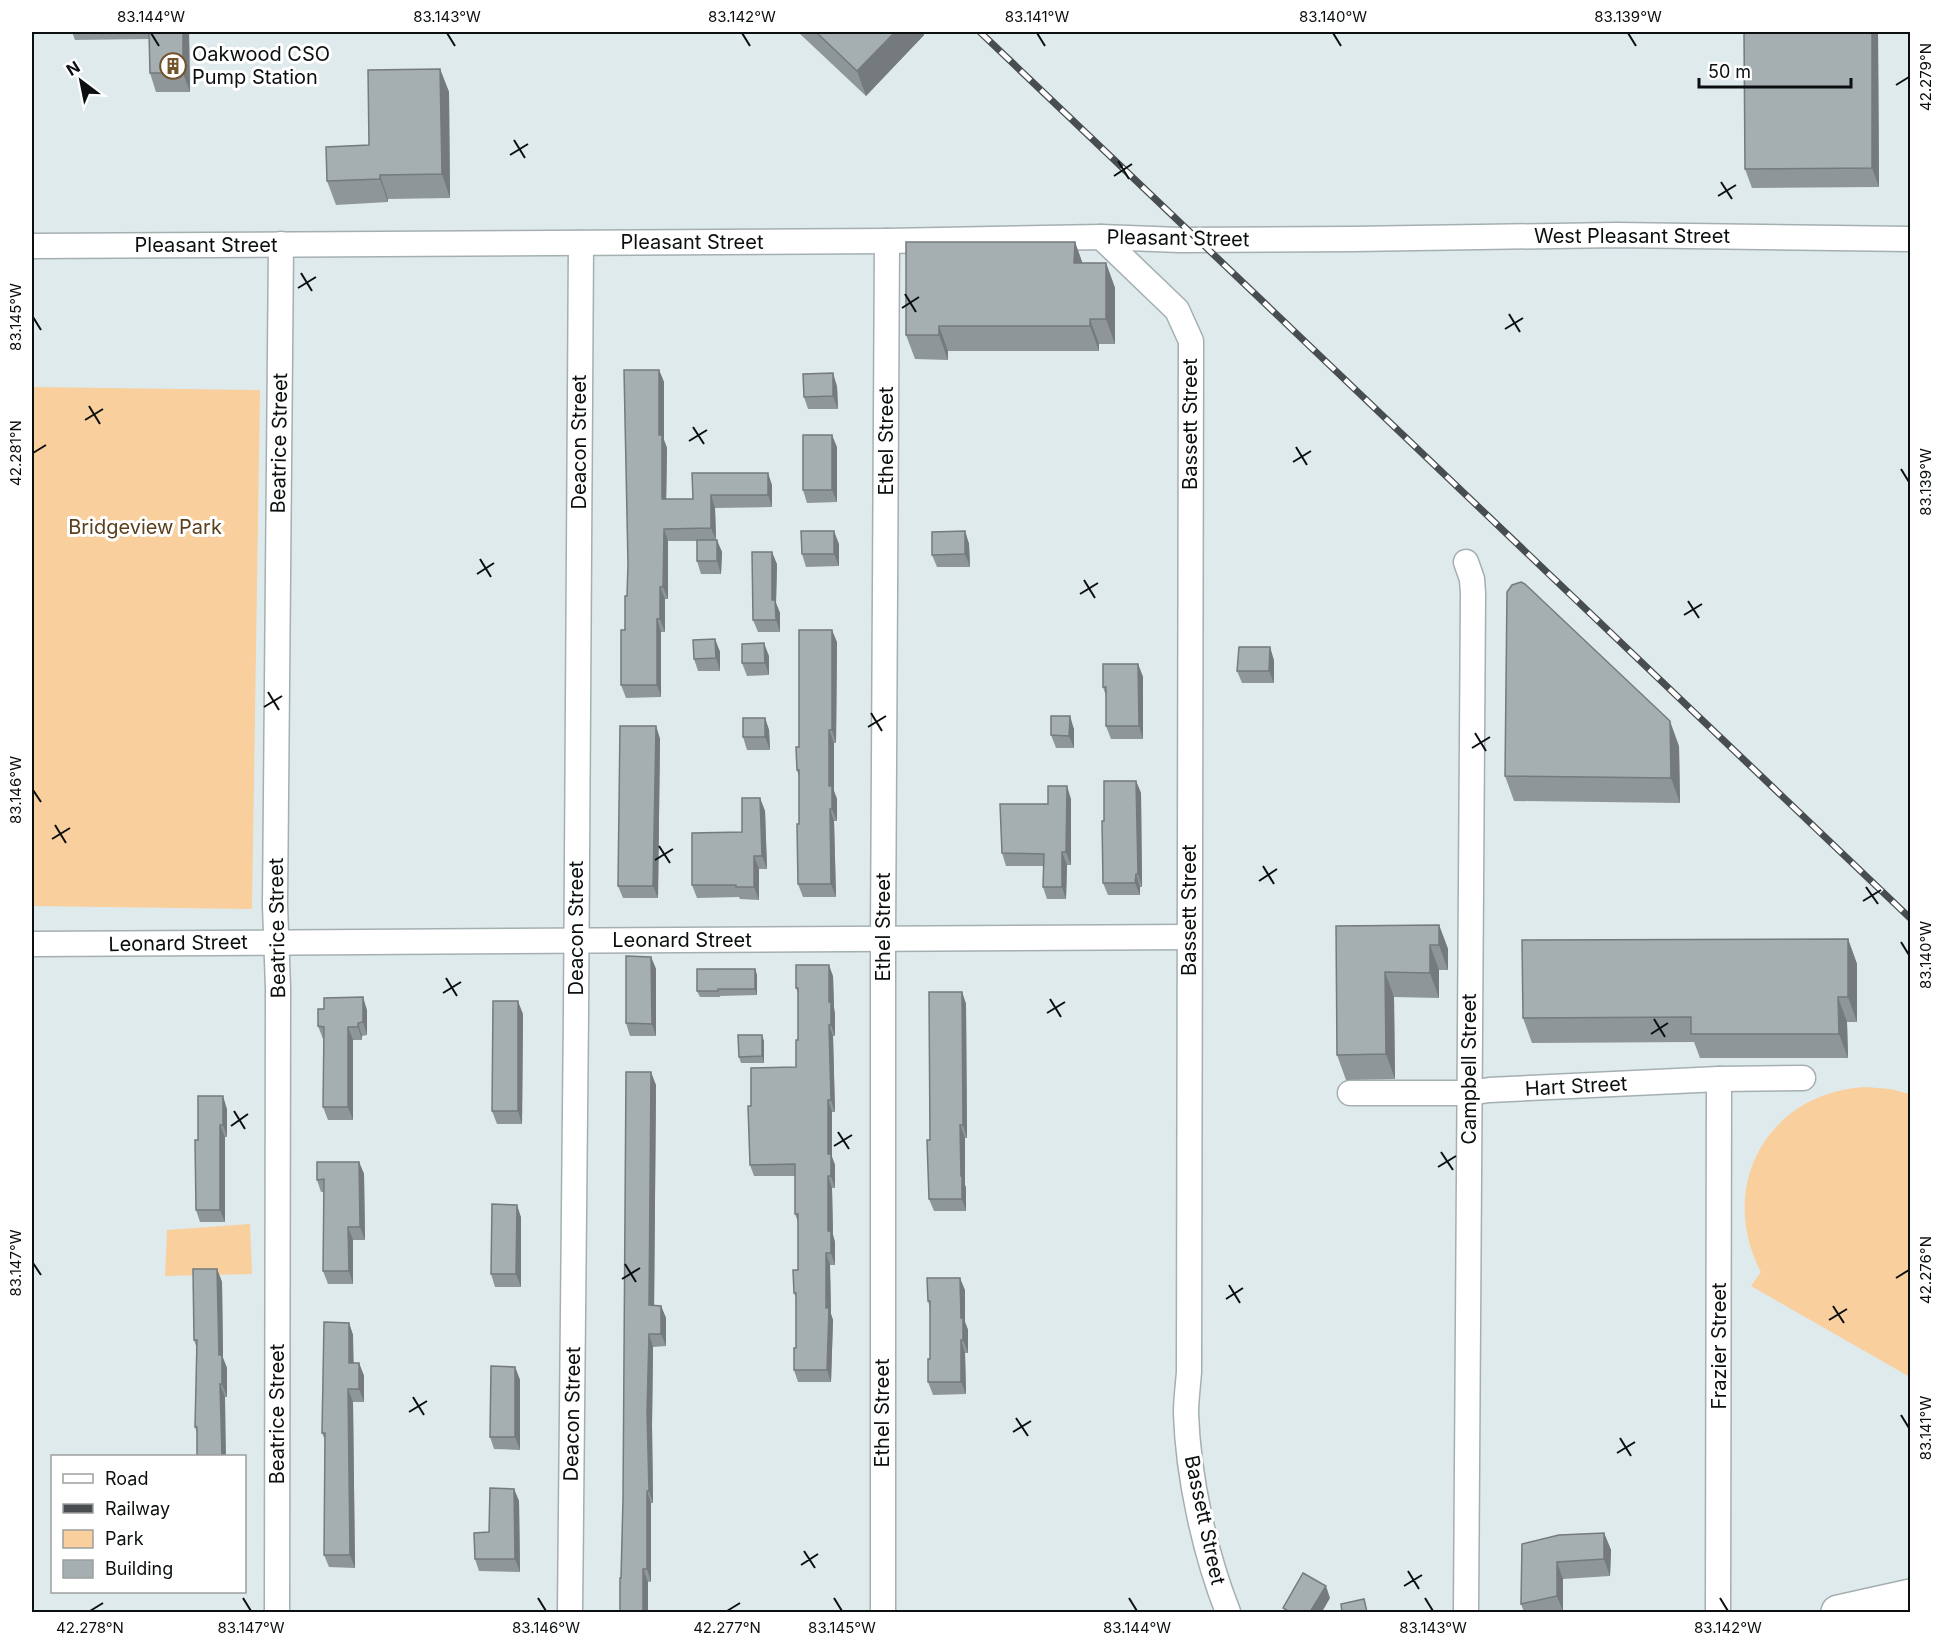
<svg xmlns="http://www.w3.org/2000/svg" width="1942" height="1644" viewBox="0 0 1942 1644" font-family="Inter,sans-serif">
  <rect width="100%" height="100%" fill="#dfeaed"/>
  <g fill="#f9cf9d">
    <path d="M32,387L260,390L252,909L32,906Z"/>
    <path d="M1866,1087L1890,1089L1910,1094V1377L1751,1286L1761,1272C1716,1186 1768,1092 1866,1087Z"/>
    <path d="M250,1224L252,1274L165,1276L167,1230Z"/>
  </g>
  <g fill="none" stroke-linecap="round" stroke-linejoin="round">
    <g stroke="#a5afb2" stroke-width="27">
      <g id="street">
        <path d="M1101,237L1177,310L1191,341L1189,1372C1188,1385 1186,1400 1186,1413C1188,1477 1205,1554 1228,1612"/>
        <path d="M32,246L887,241L1101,237L1180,240L1353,239L1616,235L1910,239"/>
        <path d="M1466,562L1472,579L1473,594L1466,1612"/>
        <path d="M32,944L1189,937"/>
        <path d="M1350,1093H1469L1489,1090L1719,1079L1803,1078"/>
        <path d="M277,1612L278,988L275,905L281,244"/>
        <path d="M570,1612L576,1013L581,243"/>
        <path d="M883,1612V938L887,241"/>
        <path d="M1718,1612L1719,1079"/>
      </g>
    </g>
    <g stroke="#a5afb2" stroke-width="36">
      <path id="secondary" d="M1838,1612L1910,1596"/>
    </g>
    <use href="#street" stroke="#fff" stroke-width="24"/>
    <use href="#secondary" stroke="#fff" stroke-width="33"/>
    <g stroke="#484e50" stroke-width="7">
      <path id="rail" d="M980,32L1910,918"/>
    </g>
    <use href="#rail" stroke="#fff" stroke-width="4.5" stroke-dasharray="14" stroke-linecap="butt"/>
  </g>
  <g fill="#8e9699">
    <path d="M72,32H189L190,92H156L150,73L149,39L75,40Z"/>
    <path d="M798,32H923L924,35L866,96Z"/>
    <path d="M1878,32L1879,187L1752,188L1745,169Z"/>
    <path d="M440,69L449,92L450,198L388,199V202L336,205L327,181L369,145Z"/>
    <path d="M1075,242L1082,263H1106L1115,288V344H1099V351H948V360L915,359L906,335Z"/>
    <path d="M659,370L664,382V440L667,448L666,499H693L692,473L772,485V507L715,508L716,540L722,552L721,574H701L697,561V541H668V599H665V632H661V697L626,698L621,685L627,596Z"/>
    <path d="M837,386L838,409H808L804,397Z"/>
    <path d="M837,447V502L807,503L803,490Z"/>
    <path d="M965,531L969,544L970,567H937L932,555Z"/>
    <path d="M839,544V566L806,567L802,554Z"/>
    <path d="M777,564L776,603L780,613V632H758L753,620Z"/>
    <path d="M715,639L720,652V671H698L694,659Z"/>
    <path d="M837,642L836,743H834V791L837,799V821H834L836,897H803L798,884L799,824V777L797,770L799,747Z"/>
    <path d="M769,656V675L747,676L742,663Z"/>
    <path d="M1274,660V683H1242L1237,671Z"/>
    <path d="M1138,664L1143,677V739H1111L1106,726V696L1103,687Z"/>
    <path d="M765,718L769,730L770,750H747L743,737Z"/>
    <path d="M656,726L660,739L658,898H623L618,886Z"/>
    <path d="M1074,729V748H1056L1051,735Z"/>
    <path d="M1679,746L1680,803L1514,801L1505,776Z"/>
    <path d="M1136,781L1141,793L1142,887H1140V895H1108L1103,883L1104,821Z"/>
    <path d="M760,798L765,811L767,869H759V900L740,899L739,897L697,898L692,885L742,832Z"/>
    <path d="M1071,799V865H1067L1066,899H1047L1043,887V866H1006L1002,853L1048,804Z"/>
    <path d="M1439,925L1448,949V970H1439V998L1394,997L1395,1079L1346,1080L1337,1055L1336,926Z"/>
    <path d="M1848,939L1857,964V1022H1847L1848,1058H1700L1694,1042L1532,1043L1523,1018Z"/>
    <path d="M651,957L656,969V1036H630L626,1023Z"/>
    <path d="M755,969L757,975V995L720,996V997H700L697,991Z"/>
    <path d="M833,976L834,1008L835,1014V1036H833L835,1112H832V1157L835,1165V1188H832L833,1235L835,1242V1265H830L831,1314L833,1320L831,1382H798L794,1370L796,1348V1298L794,1293L798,1270V1222L795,1214V1176H754L750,1165L796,1067L798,1040V993L796,988Z"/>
    <path d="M962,992L966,1004L967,1138H965V1185L966,1188V1211H934L929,1199L930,1140Z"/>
    <path d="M367,1010V1035L362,1036V1040H353V1120H328L323,1107L324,1039H323L318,1026Z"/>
    <path d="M523,1014L522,1124H497L492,1111Z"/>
    <path d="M764,1041V1063H741L739,1057Z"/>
    <path d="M656,1085L654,1305L661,1306L666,1318V1346L653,1347L652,1425L653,1503H651V1582L621,1578Z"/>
    <path d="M227,1109V1137H225V1222H200L196,1210L198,1140Z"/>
    <path d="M359,1162L364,1174L365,1240H353V1284H328L323,1271L324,1192H321L317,1180Z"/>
    <path d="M521,1217V1287H495L491,1274Z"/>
    <path d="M217,1269L222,1282L223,1358L227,1368V1397H225L197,1433L195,1427L197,1349L194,1340Z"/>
    <path d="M965,1290V1322L968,1330V1353H965L966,1394L933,1395L928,1382L930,1359V1308L928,1301Z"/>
    <path d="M349,1323L353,1335V1363H359L364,1376V1402H353L355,1568L329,1567L324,1555L325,1440L322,1433Z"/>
    <path d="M515,1367L520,1380V1450L494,1449L490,1437Z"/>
    <path d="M514,1489L519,1501L520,1572L479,1571L475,1559Z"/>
    <path d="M1604,1533L1611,1550L1610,1576L1563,1579V1612H1524L1521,1604L1522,1544Z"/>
  </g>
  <g fill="#747a7d">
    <path d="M183,32H189L190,92L183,73Z"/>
    <path d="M895,32H923L924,35L866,96L857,71Z"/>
    <path d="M1872,32H1878L1879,187L1872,168Z"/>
    <path d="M440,69L449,92L450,198L442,174Z"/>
    <path d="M380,175L388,199V202L380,179Z"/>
    <path d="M1075,242L1084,267L1074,263Z"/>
    <path d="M1106,263L1115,288V344L1106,319Z"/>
    <path d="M1090,319L1099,344V351L1090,326Z"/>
    <path d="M939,326L948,351V360L939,335Z"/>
    <path d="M659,370L664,382V440L667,448L666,512L662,499L659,435Z"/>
    <path d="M833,373L837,386L838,409L833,396Z"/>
    <path d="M832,435L837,447V502L832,490Z"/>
    <path d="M768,473L772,485V507L768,495Z"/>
    <path d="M711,495L715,508L716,540L711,528Z"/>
    <path d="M664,529L668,541V599L663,587Z"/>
    <path d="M834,531L839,544V566L834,554Z"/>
    <path d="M965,531L969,544L970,567L965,554Z"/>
    <path d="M717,540L722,552L721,574L717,561Z"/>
    <path d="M772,552L777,564L776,603L780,613V632L776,620L772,600Z"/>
    <path d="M660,587L665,599V632L660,619Z"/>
    <path d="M657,619L661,632V697L657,685Z"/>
    <path d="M832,630L837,642L836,743L832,730Z"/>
    <path d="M715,639L720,652V671L716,658Z"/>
    <path d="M764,643L769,656V675L765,663Z"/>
    <path d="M1270,647L1274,660V683L1269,671Z"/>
    <path d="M1138,664L1143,677V739L1139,726Z"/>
    <path d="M1070,716L1074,729V748L1069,736Z"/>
    <path d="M765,718L769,730L770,750L765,737Z"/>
    <path d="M1670,721L1679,746L1680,803L1671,778Z"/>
    <path d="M656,726L660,739L658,898L653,886Z"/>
    <path d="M829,730L834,743V791L837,799V821L832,809L829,786Z"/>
    <path d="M1136,781L1141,793L1142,887L1138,874Z"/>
    <path d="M1067,786L1071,799V865L1066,852Z"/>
    <path d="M760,798L765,811L767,869L762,856Z"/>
    <path d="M830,809L834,821L836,897L831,884Z"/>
    <path d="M1062,852L1067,865L1066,899L1062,887Z"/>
    <path d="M754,856L759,869V900L754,887Z"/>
    <path d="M1136,874L1140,887V895L1135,883Z"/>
    <path d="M1439,925L1448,949V970L1439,945Z"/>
    <path d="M1848,939L1857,964V1022L1848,997Z"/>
    <path d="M1430,945L1439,970V998L1430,973Z"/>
    <path d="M651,957L656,969V1036L652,1024Z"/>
    <path d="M829,965L833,976L834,1008L835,1014V1036L831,1025L829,1002Z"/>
    <path d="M755,969L757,975V995L755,989Z"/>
    <path d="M1385,972L1394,997L1395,1079L1386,1054Z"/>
    <path d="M962,992L966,1004L967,1138L963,1125Z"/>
    <path d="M363,997L367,1010V1035L363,1022Z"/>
    <path d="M1838,997L1847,1022L1848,1058L1839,1034Z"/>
    <path d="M518,1001L523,1014L522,1124L518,1111Z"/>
    <path d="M358,1023L362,1036V1040L358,1027Z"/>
    <path d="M829,1025L833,1036L835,1112L831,1100Z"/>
    <path d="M348,1027L353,1040V1120L348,1107Z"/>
    <path d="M762,1035L764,1041V1063L762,1056Z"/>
    <path d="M651,1072L656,1085L654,1318L649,1305Z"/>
    <path d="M223,1096L227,1109V1137L223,1125Z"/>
    <path d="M828,1100L832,1112V1157L835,1165V1188L831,1176L828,1154Z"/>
    <path d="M220,1125L225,1137V1222L220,1210Z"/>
    <path d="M960,1125L965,1138V1185L966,1188V1211L962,1199L961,1176Z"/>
    <path d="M359,1162L364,1174L365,1240L360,1227Z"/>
    <path d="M828,1176L832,1188L833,1235L835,1242V1265L831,1253L828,1231Z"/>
    <path d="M517,1205L521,1217V1287L516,1274Z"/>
    <path d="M348,1227L353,1240V1284L349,1271Z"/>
    <path d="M826,1253L830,1265L831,1314L833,1320L831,1382L827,1370Z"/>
    <path d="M217,1269L222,1282L223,1358L227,1368V1397L222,1384L219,1355Z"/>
    <path d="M960,1278L965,1290V1322L968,1330V1353L963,1340L961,1318Z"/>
    <path d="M661,1306L666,1318V1346L661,1334Z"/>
    <path d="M349,1323L353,1335L354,1376L349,1363Z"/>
    <path d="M649,1334L653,1347L652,1425L653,1503L649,1491L647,1412Z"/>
    <path d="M961,1340L965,1353L966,1394L961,1382Z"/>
    <path d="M359,1363L364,1376V1402L359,1389Z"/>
    <path d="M515,1367L520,1380V1450L515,1437Z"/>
    <path d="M220,1384L225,1397L226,1456H222Z"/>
    <path d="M348,1389L353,1402L355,1568L350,1555Z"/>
    <path d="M514,1489L519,1501L520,1572L515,1559Z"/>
    <path d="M647,1491L651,1503V1582L647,1569Z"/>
    <path d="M1604,1533L1611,1550L1610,1576L1604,1559Z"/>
    <path d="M1557,1562L1563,1579V1612L1557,1596Z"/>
    <path d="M643,1569L648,1582V1612H643Z"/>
    <path d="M1326,1586L1330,1598L1322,1612H1310Z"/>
  </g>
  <g fill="#a5afb2" stroke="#747a7d" stroke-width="1.5">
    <path d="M149,32H183V73H150Z"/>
    <path d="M816,32H895L857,71Z"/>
    <path d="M1744,32H1872V168L1745,169Z"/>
    <path d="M440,69L442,174L380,175V179L327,181L326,147L369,145L368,70Z"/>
    <path d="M906,242H1075L1074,263H1106V319H1090V326H939V335H906Z"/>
    <path d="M624,370H659V435H662V499H693L692,473H768V495H711V528L664,529L663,587H660V619H657V685H621V630H625V596H627L628,564Z"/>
    <path d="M833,373V396L804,397L803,374Z"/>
    <rect x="803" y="435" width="29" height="55"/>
    <path d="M801,531H834V554H802Z"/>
    <path d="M965,531V554L932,555V532Z"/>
    <rect x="697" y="540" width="20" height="21"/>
    <path d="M752,552H772V600H775L776,620H753Z"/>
    <path d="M1521,582L1525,584L1670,721L1671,778L1505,776L1507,592L1512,585Z"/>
    <path d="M799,630H832V730H829V786H832V809H830L831,884H798L797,824H799V770H797L796,747H799Z"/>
    <path d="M715,639L716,658L694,659L693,640Z"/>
    <path d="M764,643L765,663H742V644Z"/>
    <path d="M1239,647H1270L1269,671H1237Z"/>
    <path d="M1103,664H1138L1139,726H1106V687H1103Z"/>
    <path d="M1051,716H1070L1069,736L1051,735Z"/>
    <rect x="743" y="718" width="22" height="19"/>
    <path d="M620,726H656L653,886H618Z"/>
    <path d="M1104,781H1136L1138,874H1136L1135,883H1103L1102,821H1104Z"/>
    <path d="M1048,786H1067L1066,852H1062V887H1043L1044,854L1002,853L1000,804H1048Z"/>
    <path d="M742,798H760L762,856H754V887H736V885H692V833L742,832Z"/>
    <path d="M1439,925V945H1430V973L1385,972L1386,1054L1337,1055L1336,926Z"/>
    <path d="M1848,939V997H1838L1839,1034H1691V1017L1523,1018L1522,940Z"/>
    <path d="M626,956L651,957L652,1024L626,1023Z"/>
    <path d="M796,965H829V1002H831V1025H829L831,1100H828V1154H831V1176H828V1231H831V1253H826V1308H829L827,1370H794V1348H796V1293H794L793,1270H798V1214H795V1164L750,1165L748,1106H751V1068L796,1067V1040H798V988H796Z"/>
    <path d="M697,969H755V989H718V991H697Z"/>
    <path d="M929,992H962L963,1125H960L961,1176H962V1199H929L927,1140H930Z"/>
    <path d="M363,997V1022L358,1023V1027H348V1107H323L324,1027L318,1026V1009H324V998Z"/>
    <path d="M493,1001H518V1111H492Z"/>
    <path d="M738,1035H762V1056L739,1057Z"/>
    <path d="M626,1072H651L649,1305L661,1306V1334H649L647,1412L649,1491H647V1569H643V1612H620V1578H621L623,1499Z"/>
    <path d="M198,1096H223V1125H220V1210H196L195,1140H198Z"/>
    <path d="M317,1162H359L360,1227H348L349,1271H323L324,1179L317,1180Z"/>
    <path d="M492,1204L517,1205L516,1274H491Z"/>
    <path d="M193,1269H217L219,1355H222V1384H220L222,1456H197V1427H195L197,1340H194Z"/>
    <path d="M927,1278H960L961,1318L963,1317V1340H961V1382H928V1359H930V1301H928Z"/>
    <path d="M324,1322L349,1323V1363H359V1389H348L350,1555H324L325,1433H322Z"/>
    <path d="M491,1366L515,1367V1437H490Z"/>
    <path d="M490,1488L514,1489L515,1559H475L474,1533L489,1532Z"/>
    <path d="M1604,1533V1559L1557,1562V1596L1521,1604L1522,1544L1559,1535Z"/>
    <path d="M1303,1573L1326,1586L1310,1612H1290L1283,1608Z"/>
    <path d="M1364,1599L1367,1612H1342L1341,1604Z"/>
  </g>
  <path fill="none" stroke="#0b0f10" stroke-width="2" d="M151,33L159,46M447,33L455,46M742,33L750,46M1037,33L1045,46M1333,33L1341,46M1628,33L1636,46M1896,85L1909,77M514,140L525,158M510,155L528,144M1118,161L1129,179M1114,176L1132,164M1721,182L1732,199M1718,196L1736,185M301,273L312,291M298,288L316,277M905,294L916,312M902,308L919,297M1509,314L1520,332M33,317L41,330M1505,329L1523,318M89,406L100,424M85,420L103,409M693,427L704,444M689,441L707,430M1296,447L1307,465M33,453L46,445M1293,462L1311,451M1901,469L1909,482M480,559L491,577M477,574L494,563M1084,580L1095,598M1080,594L1098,583M1688,601L1699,618M1684,615L1702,604M268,692L279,710M264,707L282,696M871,713L882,731M868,727L886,716M1475,733L1486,751M1472,748L1490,737M33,790L41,802M55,825L66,843M52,839L70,828M659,846L670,863M655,860L673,849M1263,866L1274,884M1259,881L1277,869M1866,887L1878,904M1863,901L1881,890M1901,942L1909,955M446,978L457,996M443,993L461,982M1050,999L1061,1017M1047,1013L1065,1002M1654,1019L1665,1037M1651,1034L1668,1023M234,1111L245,1129M231,1126L248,1114M838,1132L849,1149M834,1146L852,1135M1441,1152L1453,1170M1438,1167L1456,1156M33,1263L41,1275M625,1264L636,1282M1896,1278L1909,1270M622,1279L640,1268M1229,1285L1240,1303M1226,1299L1243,1288M1833,1306L1844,1323M1829,1320L1847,1309M413,1397L424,1415M409,1412L427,1401M1901,1415L1909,1428M1016,1418L1028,1436M1013,1432L1031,1421M1620,1438L1631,1456M1617,1453L1635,1442M804,1551L815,1568M801,1565L818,1554M1408,1571L1419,1589M1404,1586L1422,1575M243,1598L251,1611M538,1598L546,1611M834,1598L842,1611M1129,1598L1137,1611M1425,1598L1433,1611M1720,1598L1728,1611M90,1611L103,1603M727,1611L740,1603"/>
  <defs>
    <g id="building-ring" transform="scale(1.35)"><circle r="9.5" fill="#fff" stroke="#735329" stroke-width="1.5"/><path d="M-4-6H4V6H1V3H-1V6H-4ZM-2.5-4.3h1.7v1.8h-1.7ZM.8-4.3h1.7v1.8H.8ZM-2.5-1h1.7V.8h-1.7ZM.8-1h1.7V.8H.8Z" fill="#735329"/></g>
  </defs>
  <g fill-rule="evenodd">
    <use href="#building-ring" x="173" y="66"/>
  </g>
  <g text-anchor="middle" stroke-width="6" stroke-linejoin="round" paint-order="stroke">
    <g font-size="20" fill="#0b0f10" stroke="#fff" text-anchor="start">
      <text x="192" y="61">Oakwood CSO<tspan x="192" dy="23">Pump Station</tspan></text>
    </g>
    <g font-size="20" fill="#0b0f10" stroke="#fff">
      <text x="1632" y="243">West Pleasant Street</text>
      <text transform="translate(1178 238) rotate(1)" y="7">Pleasant Street</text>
      <text x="692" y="249">Pleasant Street</text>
      <text x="206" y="252">Pleasant Street</text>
      <text transform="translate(1190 424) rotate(-90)" y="7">Bassett Street</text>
      <text transform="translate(886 441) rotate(-90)" y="7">Ethel Street</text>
      <text transform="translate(579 442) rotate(-90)" y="7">Deacon Street</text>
      <text transform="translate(279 443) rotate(-89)" y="7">Beatrice Street</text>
      <text transform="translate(1189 910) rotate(-90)" y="7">Bassett Street</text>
      <text transform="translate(883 927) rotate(-90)" y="7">Ethel Street</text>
      <text transform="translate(277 928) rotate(-91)" y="7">Beatrice Street</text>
      <text transform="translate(576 928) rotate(-90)" y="7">Deacon Street</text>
      <text x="682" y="947">Leonard Street</text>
      <text transform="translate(178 943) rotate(-1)" y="7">Leonard Street</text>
      <text transform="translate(1469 1069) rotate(-90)" y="7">Campbell Street</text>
      <text transform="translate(1576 1086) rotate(-3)" y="7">Hart Street</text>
      <text transform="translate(1719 1346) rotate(-90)" y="7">Frazier Street</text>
      <text transform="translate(882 1413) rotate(-90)" y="7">Ethel Street</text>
      <text transform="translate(277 1414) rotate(-90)" y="7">Beatrice Street</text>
      <text transform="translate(572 1414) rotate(-89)" y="7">Deacon Street</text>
      <text transform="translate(1205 1520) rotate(78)" y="7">Bassett Street</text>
    </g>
    <g font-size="20" fill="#5c401d" stroke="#fff">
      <text x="145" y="534">Bridgeview Park</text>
    </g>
  </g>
  <rect width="1942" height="1644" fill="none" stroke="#ffffff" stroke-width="66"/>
  <rect x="51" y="1455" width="195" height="138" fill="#ffffff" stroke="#9d9f9f" stroke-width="1.5"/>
  <rect x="63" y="1474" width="30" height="9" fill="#ffffff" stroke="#9d9f9f" stroke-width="1.5"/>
  <text x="105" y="1485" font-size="18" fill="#0b0f10">Road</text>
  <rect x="63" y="1504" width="30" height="9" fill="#484e50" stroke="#9d9f9f" stroke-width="1.5"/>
  <text x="105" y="1515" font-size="18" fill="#0b0f10">Railway</text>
  <rect x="63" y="1530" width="30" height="18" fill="#f9cf9d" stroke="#9d9f9f" stroke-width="1.5"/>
  <text x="105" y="1545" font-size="18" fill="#0b0f10">Park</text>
  <rect x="63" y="1560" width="30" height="18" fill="#a5afb2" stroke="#9d9f9f" stroke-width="1.5"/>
  <text x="105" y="1575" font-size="18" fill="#0b0f10">Building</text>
  <g transform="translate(81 81) rotate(328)" stroke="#ffffff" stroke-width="4.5" paint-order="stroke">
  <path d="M0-4.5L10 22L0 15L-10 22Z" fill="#0b0f10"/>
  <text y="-9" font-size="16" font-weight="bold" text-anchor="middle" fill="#0b0f10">N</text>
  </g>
  <path d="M1699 78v9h152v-9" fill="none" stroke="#0b0f10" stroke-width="3"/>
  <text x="1708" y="78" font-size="18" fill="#0b0f10" stroke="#ffffff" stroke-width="4.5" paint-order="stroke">50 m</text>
  <rect x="33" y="33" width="1876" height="1578" fill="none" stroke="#0b0f10" stroke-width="2"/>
  <g font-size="15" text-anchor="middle" fill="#0b0f10">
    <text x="151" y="22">83.144°W</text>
    <text x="447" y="22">83.143°W</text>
    <text x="742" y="22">83.142°W</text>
    <text x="1037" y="22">83.141°W</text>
    <text x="1333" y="22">83.140°W</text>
    <text x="1628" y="22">83.139°W</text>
    <text transform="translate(1926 77) rotate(-90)" y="5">42.279°N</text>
    <text transform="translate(16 317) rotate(-90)" y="5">83.145°W</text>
    <text transform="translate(16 453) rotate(-90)" y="5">42.281°N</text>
    <text transform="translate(1926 482) rotate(-90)" y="5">83.139°W</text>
    <text transform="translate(16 790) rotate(-90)" y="5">83.146°W</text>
    <text transform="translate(1926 955) rotate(-90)" y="5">83.140°W</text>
    <text transform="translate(16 1263) rotate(-90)" y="5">83.147°W</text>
    <text transform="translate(1926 1270) rotate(-90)" y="5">42.276°N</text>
    <text transform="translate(1926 1428) rotate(-90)" y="5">83.141°W</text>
    <text x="90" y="1633">42.278°N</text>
    <text x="251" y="1633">83.147°W</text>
    <text x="546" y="1633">83.146°W</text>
    <text x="727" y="1633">42.277°N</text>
    <text x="842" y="1633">83.145°W</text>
    <text x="1137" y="1633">83.144°W</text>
    <text x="1433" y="1633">83.143°W</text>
    <text x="1728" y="1633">83.142°W</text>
  </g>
</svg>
